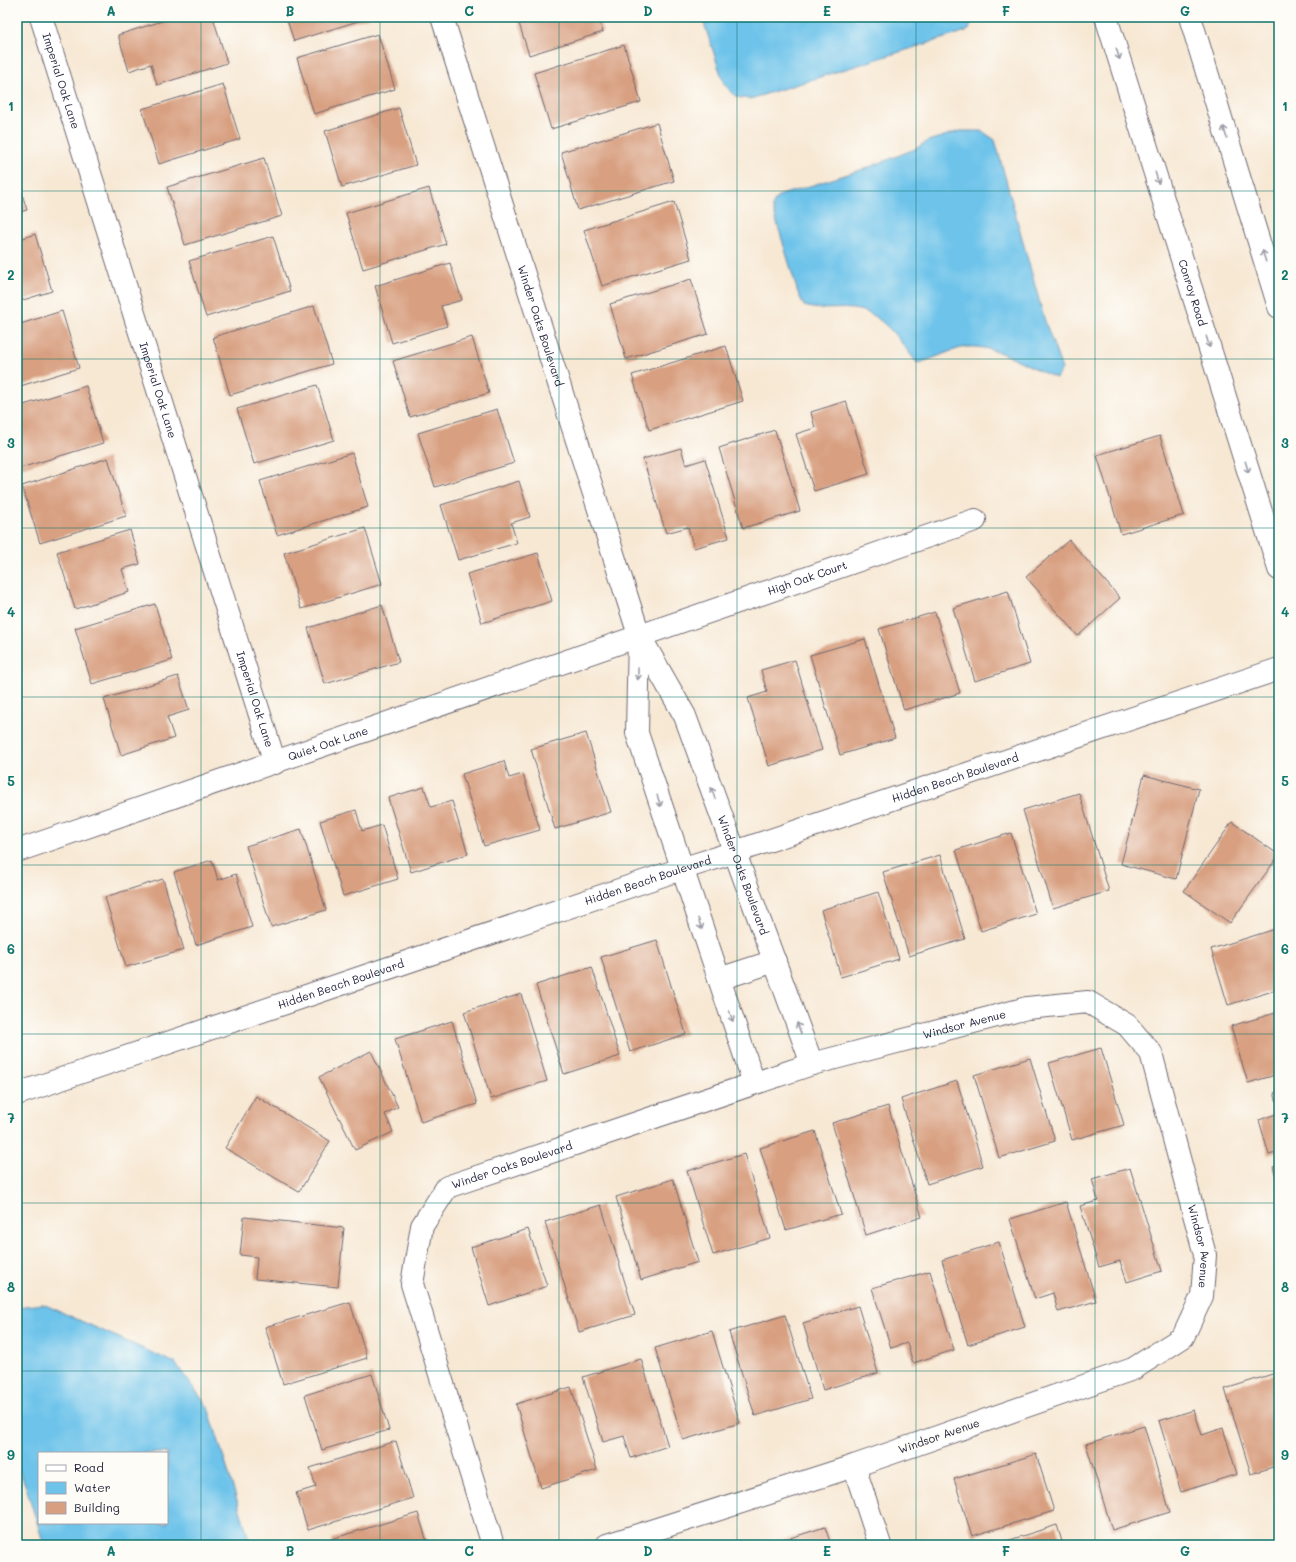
<svg xmlns="http://www.w3.org/2000/svg" width="1296" height="1562" viewBox="0 0 1296 1562" font-family="Mali,sans-serif">
  <rect width="100%" height="100%" fill="#fdfcf7"/>
  <filter id="ink" filterUnits="userSpaceOnUse"><feTurbulence type="fractalNoise" baseFrequency=".025" numOctaves="2"/><feDisplacementMap in="SourceGraphic" scale="8" xChannelSelector="R" yChannelSelector="G"/><feConvolveMatrix kernelMatrix="1 2 1 2 8 2 1 2 1" color-interpolation-filters="sRGB"/></filter>
  <filter id="wash" filterUnits="userSpaceOnUse"><feTurbulence type="fractalNoise" baseFrequency=".012" numOctaves="4" result="noise"/><feDisplacementMap in="SourceGraphic" scale="16" xChannelSelector="R" yChannelSelector="G"/><feGaussianBlur stdDeviation="0.9" result="paint"/><feColorMatrix in="noise" values="0 0 0 0 0 0 0 0 0 0 0 0 0 0 0 0 0 1.4 0 .05"/><feComposite in="paint" operator="in"/></filter>
  <g filter="url(#wash)">
    <rect width="100%" height="100%" fill="#f7e8d4"/>
    <g fill="#6dc3ea" stroke="#487292" fill-rule="evenodd">
      <path d="M702,17H973L969,30L954,35L750,99L736,97L724,84Z"/>
      <path d="M960,131H982L995,140L1044,318L1062,369L1056,378C1027,367 992,341 961,348C945,352 932,360 917,363C901,343 885,316 859,310C841,306 824,312 804,306L798,293L772,206L778,196L867,168L915,149L928,141Z"/>
      <path d="M43,1304L175,1363L208,1407L251,1545H44L26,1487L17,1465V1307ZM39,1453H167V1523H39Z"/>
    </g>
    <g id="blocks">
      <g fill="#d89f80">
        <path d="M175,17H213L227,63L157,85L151,64L129,71L118,35Z"/>
        <path d="M286,17H371L294,41Z"/>
        <path d="M517,17H598L603,32L529,55Z"/>
        <path d="M378,34L395,89L314,114L297,58Z"/>
        <path d="M624,45L641,102L551,129L534,73Z"/>
        <path d="M223,84L240,139L159,164L142,109Z"/>
        <path d="M399,108L416,165L342,187L325,131Z"/>
        <path d="M657,123L674,181L578,210L561,152Z"/>
        <path d="M264,158L282,216L185,245L167,187Z"/>
        <path d="M17,178L27,210L17,213Z"/>
        <path d="M429,188L446,244L363,269L346,213Z"/>
        <path d="M674,202L691,259L602,286L584,230Z"/>
        <path d="M35,234L52,291L17,302V240Z"/>
        <path d="M273,236L290,291L206,317L189,261Z"/>
        <path d="M450,263L462,300L441,306L447,326L392,343L375,286Z"/>
        <path d="M691,279L708,334L626,359L610,304Z"/>
        <path d="M314,306L332,364L230,395L213,337Z"/>
        <path d="M62,311L79,368L17,387V325Z"/>
        <path d="M472,337L489,393L410,417L393,361Z"/>
        <path d="M726,346L743,401L649,430L632,375Z"/>
        <path d="M317,385L334,440L254,464L237,409Z"/>
        <path d="M86,386L103,443L17,469V407Z"/>
        <path d="M846,401L869,474L814,491L796,434L815,428L811,412Z"/>
        <path d="M497,409L514,463L435,487L418,433Z"/>
        <path d="M775,430L800,511L743,528L719,448Z"/>
        <path d="M1160,436L1184,515L1121,534L1097,455Z"/>
        <path d="M681,448L686,465L705,459L729,538L694,548L688,527L666,533L643,459Z"/>
        <path d="M352,453L368,507L277,535L260,481Z"/>
        <path d="M108,458L126,516L40,543L22,486Z"/>
        <path d="M519,481L530,517L511,523L517,543L458,560L441,505Z"/>
        <path d="M365,528L382,584L301,609L284,553Z"/>
        <path d="M130,530L140,564L122,569L129,592L75,609L57,552Z"/>
        <path d="M1069,540L1120,598L1078,636L1026,577Z"/>
        <path d="M538,553L552,601L482,623L467,574Z"/>
        <path d="M1008,591L1030,664L975,681L953,608Z"/>
        <path d="M155,604L172,660L92,684L75,628Z"/>
        <path d="M382,605L399,662L325,684L308,628Z"/>
        <path d="M935,612L960,693L904,710L879,629Z"/>
        <path d="M865,639L895,738L840,755L810,655Z"/>
        <path d="M795,660L822,750L769,766L748,698L767,692L761,670Z"/>
        <path d="M178,676L189,710L167,717L174,738L121,755L104,699Z"/>
        <path d="M586,733L611,812L555,829L531,749Z"/>
        <path d="M504,761L509,778L523,774L540,830L484,846L462,774Z"/>
        <path d="M1144,775L1199,789L1176,879L1121,864Z"/>
        <path d="M424,787L431,807L452,801L468,854L411,872L388,798Z"/>
        <path d="M1079,793L1109,891L1053,908L1023,810Z"/>
        <path d="M356,810L362,831L382,825L398,879L343,896L320,821Z"/>
        <path d="M1232,822L1279,855L1230,923L1184,891Z"/>
        <path d="M301,829L326,910L271,927L246,846Z"/>
        <path d="M1011,833L1036,914L981,931L956,850Z"/>
        <path d="M940,855L965,939L909,956L883,872Z"/>
        <path d="M212,860L218,880L236,874L252,927L196,945L174,872Z"/>
        <path d="M163,879L184,950L126,967L105,897Z"/>
        <path d="M878,892L899,959L841,977L821,910Z"/>
        <path d="M1279,928V989L1228,1005L1211,949Z"/>
        <path d="M657,940L686,1034L630,1052L601,957Z"/>
        <path d="M592,967L620,1056L564,1074L536,985Z"/>
        <path d="M521,994L547,1081L491,1099L464,1012Z"/>
        <path d="M1279,1012V1074L1248,1083L1231,1026Z"/>
        <path d="M452,1021L477,1104L421,1122L395,1039Z"/>
        <path d="M1101,1048L1124,1125L1072,1140L1049,1063Z"/>
        <path d="M371,1051L398,1107L385,1114L393,1132L355,1150L319,1077Z"/>
        <path d="M1030,1058L1055,1141L999,1158L974,1075Z"/>
        <path d="M957,1081L983,1166L927,1184L901,1099Z"/>
        <path d="M1279,1091V1108L1274,1093Z"/>
        <path d="M256,1096L330,1141L299,1192L225,1148Z"/>
        <path d="M888,1106L922,1217L866,1235L832,1123Z"/>
        <path d="M1279,1113V1152L1269,1155L1259,1120Z"/>
        <path d="M815,1131L841,1214L786,1230L760,1148Z"/>
        <path d="M744,1154L770,1238L713,1255L687,1171Z"/>
        <path d="M1279,1165V1185L1273,1167Z"/>
        <path d="M1130,1168L1162,1271L1127,1282L1120,1261L1099,1267L1080,1206L1098,1201L1092,1179Z"/>
        <path d="M673,1179L698,1262L641,1280L616,1197Z"/>
        <path d="M1066,1202L1096,1301L1058,1312L1053,1293L1035,1299L1010,1219Z"/>
        <path d="M601,1205L635,1315L579,1332L545,1222Z"/>
        <path d="M244,1217L344,1228L338,1287L255,1279L257,1257L240,1255Z"/>
        <path d="M528,1229L547,1286L489,1306L471,1247Z"/>
        <path d="M999,1242L1025,1327L968,1345L942,1260Z"/>
        <path d="M930,1271L954,1350L913,1363L907,1343L891,1348L872,1288Z"/>
        <path d="M350,1302L367,1358L283,1384L265,1327Z"/>
        <path d="M858,1306L878,1373L823,1390L803,1323Z"/>
        <path d="M785,1315L811,1399L755,1416L729,1332Z"/>
        <path d="M712,1331L740,1423L683,1440L655,1348Z"/>
        <path d="M641,1359L668,1446L631,1458L624,1436L603,1442L583,1377Z"/>
        <path d="M1279,1372V1465L1251,1474L1225,1389Z"/>
        <path d="M372,1374L389,1430L322,1450L305,1395Z"/>
        <path d="M571,1387L597,1470L541,1488L516,1404Z"/>
        <path d="M1194,1410L1202,1435L1223,1428L1237,1474L1181,1492L1159,1421Z"/>
        <path d="M1144,1426L1170,1512L1112,1530L1086,1444Z"/>
        <path d="M396,1441L413,1498L308,1530L296,1493L316,1487L310,1468Z"/>
        <path d="M1036,1454L1054,1511L972,1536L954,1479Z"/>
        <path d="M418,1513L428,1545H333L331,1539Z"/>
        <path d="M1057,1525L1063,1545H994Z"/>
        <path d="M825,1527L831,1545H768Z"/>
      </g>
    </g>
  </g>
  <g filter="url(#ink)">
    <use href="#blocks" fill-opacity="0" stroke="#6d6771" stroke-width="1"/>
    <g fill="none" stroke-linecap="round" stroke-linejoin="round">
      <g stroke="#6d6771" stroke-width="24">
        <g id="minor">
          <path id="s1" d="M41,17L275,763"/>
          <path id="s2" d="M442,17L639,635L685,716L812,1064"/>
          <path d="M639,636L637,733L754,1083"/>
          <path id="s3" d="M17,851L975,520"/>
          <path d="M719,979L775,961"/>
          <path id="s4" d="M17,1094L681,869L735,852L1279,669"/>
          <path d="M854,1466L880,1545"/>
          <path id="s5" d="M493,1545L412,1284L422,1226L447,1187L812,1064L1027,1008L1088,1002L1127,1025L1151,1053L1205,1255L1202,1296L1183,1337L1133,1369L854,1466L607,1545"/>
        </g>
      </g>
      <g stroke="#6d6771" stroke-width="24">
        <g id="secondary">
          <path id="s6" d="M1106,17L1279,569"/>
          <path d="M1190,17L1279,307"/>
        </g>
      </g>
      <use href="#minor" stroke="#fff" stroke-width="22"/>
      <use href="#secondary" stroke="#fff" stroke-width="22"/>
    </g>
    <defs><path id="oneway-shaft" d="M-6 0H5M1.5-3L5.5 0L1.5 3" fill="none" stroke-width="1.6" stroke-linecap="round" stroke-linejoin="round"/></defs>
    <g stroke="#9c9ca7">
      <use href="#oneway-shaft" transform="translate(1118 54) rotate(73)"/>
      <use href="#oneway-shaft" transform="translate(1225 132) rotate(-107)"/>
      <use href="#oneway-shaft" transform="translate(1157 178) rotate(73)"/>
      <use href="#oneway-shaft" transform="translate(1264 256) rotate(-107)"/>
      <use href="#oneway-shaft" transform="translate(1208 342) rotate(73)"/>
      <use href="#oneway-shaft" transform="translate(1247 467) rotate(73)"/>
      <use href="#oneway-shaft" transform="translate(638 674) rotate(91)"/>
      <use href="#oneway-shaft" transform="translate(713 793) rotate(-110)"/>
      <use href="#oneway-shaft" transform="translate(659 801) rotate(72)"/>
      <use href="#oneway-shaft" transform="translate(700 924) rotate(71)"/>
      <use href="#oneway-shaft" transform="translate(731 1016) rotate(71)"/>
      <use href="#oneway-shaft" transform="translate(799 1028) rotate(-110)"/>
    </g>
  </g>
  <path fill="none" stroke="#0f766e" stroke-width="1" stroke-opacity="0.55" d="M201,17V1545M380,17V1545M559,17V1545M737,17V1545M916,17V1545M1095,17V1545M17,191H1279M17,359H1279M17,528H1279M17,697H1279M17,865H1279M17,1034H1279M17,1203H1279M17,1371H1279"/>
  <g text-anchor="middle" stroke-width="3.5" stroke-linejoin="round" paint-order="stroke">
    <g font-size="11" fill="#22223b" stroke="#fdfcf7">
      <text dy="4" stroke="none"><textPath href="#s1" startOffset="67">Imperial Oak Lane</textPath></text>
      <text dy="4" stroke="none"><textPath href="#s6" startOffset="289">Conroy Road</textPath></text>
      <text dy="4" stroke="none"><textPath href="#s2" startOffset="324">Winder Oaks Boulevard</textPath></text>
      <text dy="4" stroke="none"><textPath href="#s1" startOffset="391">Imperial Oak Lane</textPath></text>
      <text dy="4" stroke="none"><textPath href="#s3" startOffset="836">High Oak Court</textPath></text>
      <text dy="4" stroke="none"><textPath href="#s1" startOffset="715">Imperial Oak Lane</textPath></text>
      <text dy="4" stroke="none"><textPath href="#s3" startOffset="329">Quiet Oak Lane</textPath></text>
      <text dy="4" stroke="none"><textPath href="#s4" startOffset="990">Hidden Beach Boulevard</textPath></text>
      <text dy="4" stroke="none"><textPath href="#s2" startOffset="911">Winder Oaks Boulevard</textPath></text>
      <text dy="4" stroke="none"><textPath href="#s4" startOffset="666">Hidden Beach Boulevard</textPath></text>
      <text dy="4" stroke="none"><textPath href="#s4" startOffset="342">Hidden Beach Boulevard</textPath></text>
      <text dy="4" stroke="none"><textPath href="#s5" startOffset="921">Windsor Avenue</textPath></text>
      <text dy="4" stroke="none"><textPath href="#s5" startOffset="447">Winder Oaks Boulevard</textPath></text>
      <text dy="4" stroke="none"><textPath href="#s5" startOffset="1329">Windsor Avenue</textPath></text>
      <text transform="translate(939 1436) rotate(-19)" y="4">Windsor Avenue</text>
    </g>
  </g>
  <rect width="1296" height="1562" fill="none" stroke="#fdfcf7" stroke-width="44"/>
  <rect x="38" y="1452" width="130" height="72" fill="#fdfcf7" stroke="#a5a5ac"/>
  <rect x="46" y="1465" width="20" height="6" fill="#ffffff" stroke="#a5a5ac"/>
  <text x="74" y="1472" font-size="12" fill="#22223b">Road</text>
  <rect x="46" y="1482" width="20" height="12" fill="#6dc3ea" stroke="#a5a5ac"/>
  <text x="74" y="1492" font-size="12" fill="#22223b">Water</text>
  <rect x="46" y="1502" width="20" height="12" fill="#d89f80" stroke="#a5a5ac"/>
  <text x="74" y="1512" font-size="12" fill="#22223b">Building</text>
  <rect x="22" y="22" width="1252" height="1518" fill="none" stroke="#0f766e" stroke-width="1.5"/>
  <g font-size="13" text-anchor="middle" font-weight="bold" fill="#0f766e">
    <text x="111" y="16">A</text>
    <text x="290" y="16">B</text>
    <text x="469" y="16">C</text>
    <text x="648" y="16">D</text>
    <text x="827" y="16">E</text>
    <text x="1006" y="16">F</text>
    <text x="1185" y="16">G</text>
    <text x="11" y="111">1</text>
    <text x="1285" y="111">1</text>
    <text x="11" y="280">2</text>
    <text x="1285" y="280">2</text>
    <text x="11" y="448">3</text>
    <text x="1285" y="448">3</text>
    <text x="11" y="617">4</text>
    <text x="1285" y="617">4</text>
    <text x="11" y="786">5</text>
    <text x="1285" y="786">5</text>
    <text x="11" y="954">6</text>
    <text x="1285" y="954">6</text>
    <text x="11" y="1123">7</text>
    <text x="1285" y="1123">7</text>
    <text x="11" y="1292">8</text>
    <text x="1285" y="1292">8</text>
    <text x="11" y="1460">9</text>
    <text x="1285" y="1460">9</text>
    <text x="111" y="1556">A</text>
    <text x="290" y="1556">B</text>
    <text x="469" y="1556">C</text>
    <text x="648" y="1556">D</text>
    <text x="827" y="1556">E</text>
    <text x="1006" y="1556">F</text>
    <text x="1185" y="1556">G</text>
  </g>
</svg>
